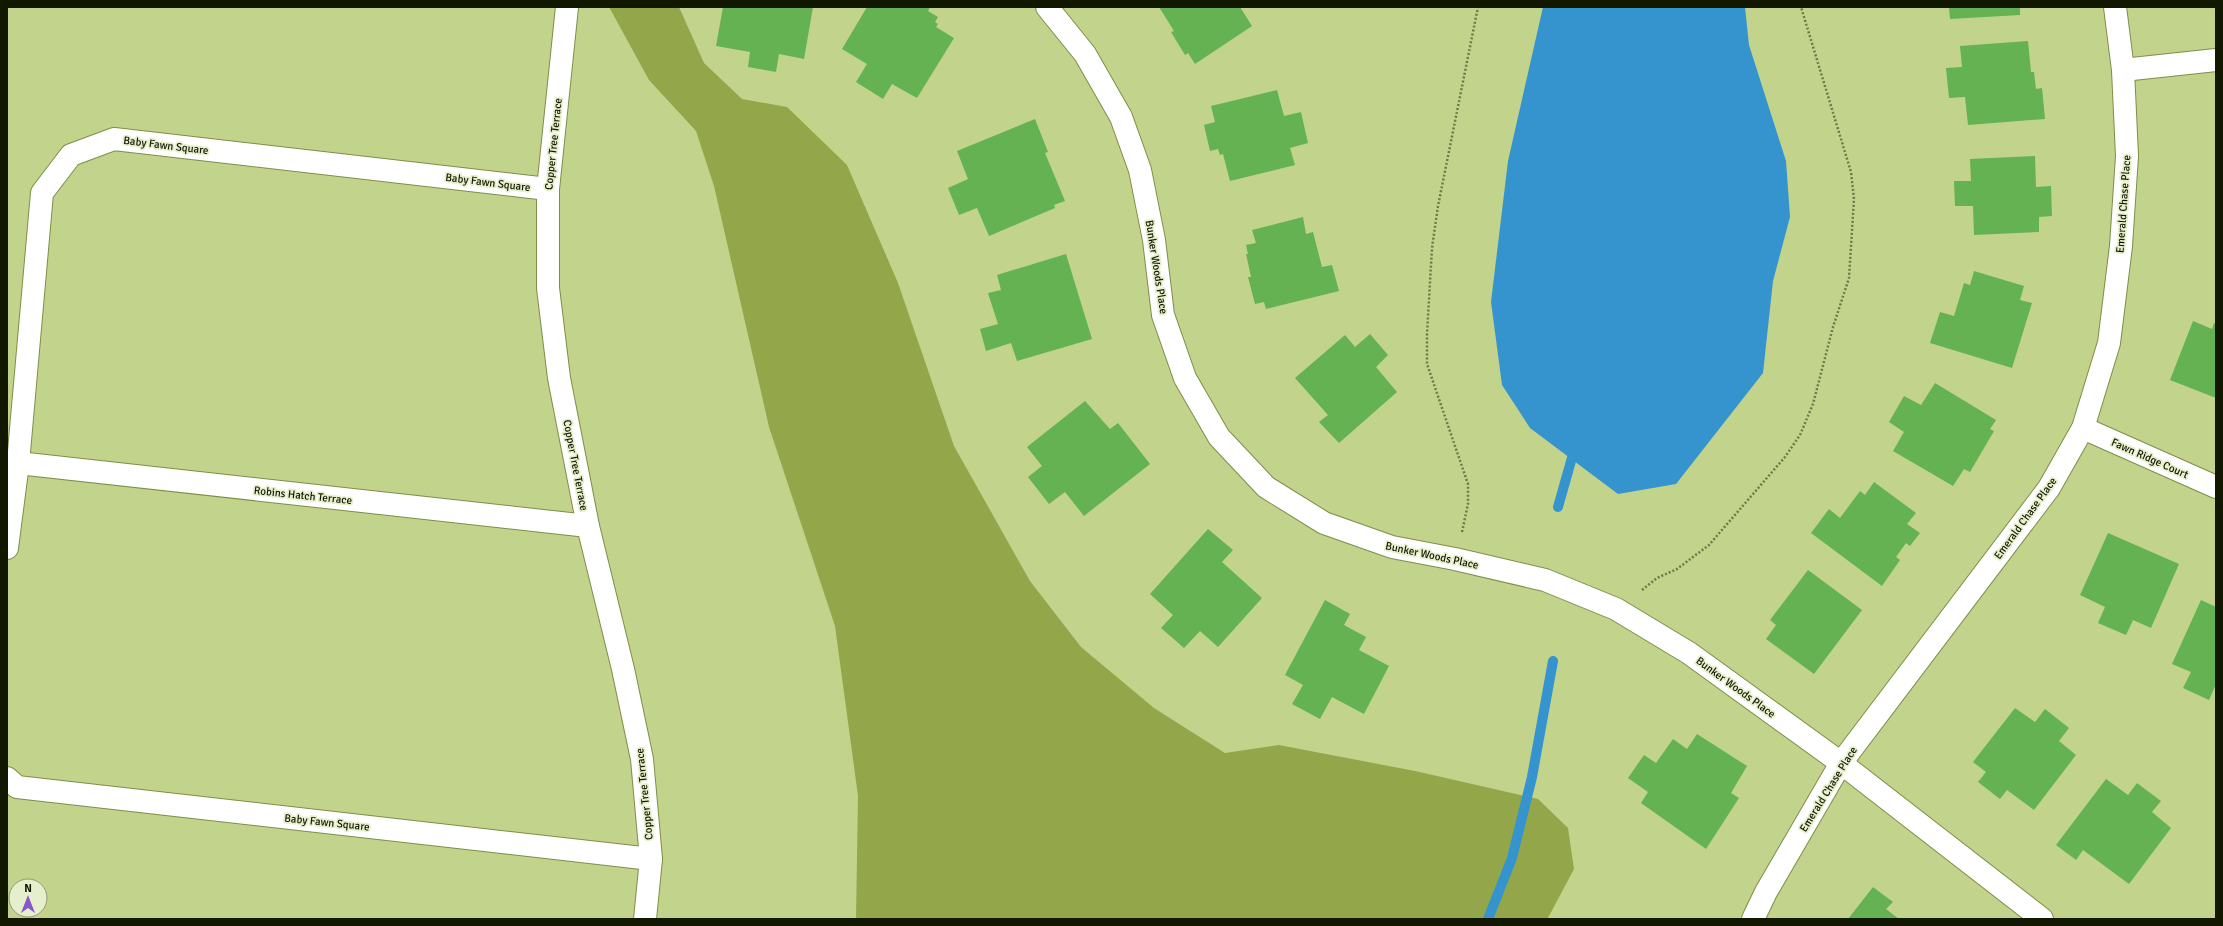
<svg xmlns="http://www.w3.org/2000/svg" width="2223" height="926" viewBox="0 0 2223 926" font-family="Signika,sans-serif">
  <rect width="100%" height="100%" fill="#c2d38c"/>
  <path fill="#93a74a" d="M609,7H679L704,63L742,99L787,107L847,165L898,283L954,446L1030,581L1081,647L1154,708L1225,753L1279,745L1415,771L1538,799L1568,828L1574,869L1548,918L856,919L858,796L835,626L769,427L714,186L696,131L649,80Z"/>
  <path fill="#3594cd" d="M1543,7H1745L1749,45L1786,161L1790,217L1773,281L1763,373L1676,484L1618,494L1530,428L1502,385L1491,302L1508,161Z"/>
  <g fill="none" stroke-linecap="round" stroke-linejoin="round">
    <g stroke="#3594cd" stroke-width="10">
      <path d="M1558,507L1575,447"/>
      <path d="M1488,919L1512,858L1532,777L1553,661"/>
    </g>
  </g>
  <g fill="#64b252">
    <path d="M723,7H813L804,59L779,54L776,72L748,67L750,52L716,46Z"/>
    <path d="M867,7H930L928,11L938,17L935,22L938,24L936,27L954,38L917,98L892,84L883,99L856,82L867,64L842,49Z"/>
    <path d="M1159,7H1240L1252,26L1195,64L1188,53L1185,55L1171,32L1174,31Z"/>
    <path d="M1949,7H2020V15L1950,19Z"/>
    <path d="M2028,41L2031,72H2034L2036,89L2042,88L2045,119L1968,125L1965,97L1949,98L1946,68L1962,67L1960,46Z"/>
    <path d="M1277,90L1284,116L1301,112L1308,143L1290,148L1295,165L1230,181L1223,154L1220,155L1218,149L1210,151L1204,125L1215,122L1211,106Z"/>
    <path d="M1035,119L1048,152L1045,153L1065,201L1054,205L1055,208L989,236L977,208L959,215L948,188L968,179L957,151Z"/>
    <path d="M2035,156L2036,187L2051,186L2052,216L2039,217V232L1974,235L1973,206H1955L1954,181H1971L1970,159Z"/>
    <path d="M1303,217L1306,234L1313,232L1322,267L1332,265L1339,291L1266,309L1264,302L1255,304L1248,277H1251L1246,254H1248L1246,245L1256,243L1252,230Z"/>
    <path d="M1066,254L1092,339L1017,361L1011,343L986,351L980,329L998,324L988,293L1001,290L997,275Z"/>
    <path d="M1974,271L2024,286L2020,300L2032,303L2012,368L1930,343L1940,312L1954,316L1964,283L1970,285Z"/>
    <path d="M2193,321L2212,329L2214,323L2216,324V398L2170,380Z"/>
    <path d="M1370,334L1388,355L1376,367L1397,392L1339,443L1319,422L1328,415L1295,378L1345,335L1355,347Z"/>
    <path d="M1935,383L1996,420L1990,429L1994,431L1970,472L1964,469L1953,486L1893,451L1904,432L1889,422L1904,396L1921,405Z"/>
    <path d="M1085,401L1110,429L1118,423L1150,464L1084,516L1065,492L1049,504L1028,477L1042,466L1027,447Z"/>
    <path d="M1874,482L1916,513L1907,524L1920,533L1910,546L1906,543L1896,557L1900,560L1882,586L1811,533L1829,509L1840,518L1860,491L1865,495Z"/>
    <path d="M1208,529L1233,550L1222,562L1262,598L1218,647L1200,631L1184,648L1161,628L1173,615L1150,594Z"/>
    <path d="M2108,533L2179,564L2151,628L2133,620L2126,635L2098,623L2105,607L2080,595Z"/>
    <path d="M1808,570L1862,610L1814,674L1766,639L1776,625L1770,620Z"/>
    <path d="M1325,600L1350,614L1344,625L1366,637L1359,650L1389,666L1364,714L1332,697L1320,719L1292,704L1303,685L1285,675Z"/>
    <path d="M2201,600L2216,607V684L2209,700L2183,688L2191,672L2172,664Z"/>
    <path d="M2015,708L2035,722L2045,709L2069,728L2059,741L2076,755L2034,810L2007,790L2000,799L1978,782L1986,772L1973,762Z"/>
    <path d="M1697,734L1747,766L1731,793L1739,798L1706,849L1641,803L1648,792L1628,778L1644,755L1656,763L1673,739L1687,749Z"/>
    <path d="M2106,779L2128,795L2137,783L2161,801L2152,812L2171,828L2129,884L2083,850L2076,860L2056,845Z"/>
    <path d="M1873,887L1893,902L1886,909L1899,919H1848Z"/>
  </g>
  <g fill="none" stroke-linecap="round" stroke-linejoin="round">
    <g stroke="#7e8e49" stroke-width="24">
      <g id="minor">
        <path d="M567,7L548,189V288L559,378L588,526L623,669L642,759L651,859L645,919"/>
        <path d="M1047,7L1085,54L1121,117L1140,170L1154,240L1163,315L1185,378L1219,437L1266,487L1324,523L1392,547L1455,559L1545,580L1616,609L1689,653L1841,763L2042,919"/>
        <path d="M2123,70L2216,60"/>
        <path d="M2083,428L2216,487"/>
        <path d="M18,463L588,526"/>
        <path d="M7,548L18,463L42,193L71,155L114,139L548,189"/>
        <path d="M7,778L17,787L651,859"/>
        <path d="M1753,919L1766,892L1841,763L2049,488L2083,428L2109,343L2121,246L2127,156L2123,70L2115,7"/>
      </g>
    </g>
    <g stroke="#6e7a49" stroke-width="2.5" stroke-dasharray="2 2" stroke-linecap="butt">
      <path d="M1462,532L1468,504V484L1427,364V334L1432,248L1438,206L1478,7"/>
      <path d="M1642,590L1657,578L1677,569L1709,545L1785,457L1800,435L1813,404L1833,327L1849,278L1854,199L1851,172L1801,7"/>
    </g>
    <use href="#minor" stroke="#fff" stroke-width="22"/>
  </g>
  <g text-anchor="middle" stroke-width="3.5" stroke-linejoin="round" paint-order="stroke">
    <g font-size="11" fill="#121700" stroke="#e6efcc">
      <text transform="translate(553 144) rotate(-84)" y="4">Copper Tree Terrace</text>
      <text transform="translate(166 145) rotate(7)" y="4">Baby Fawn Square</text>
      <text transform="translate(488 182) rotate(7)" y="4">Baby Fawn Square</text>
      <text transform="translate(2123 204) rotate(-86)" y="4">Emerald Chase Place</text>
      <text transform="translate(1157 267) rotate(81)" y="4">Bunker Woods Place</text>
      <text transform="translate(2150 458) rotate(24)" y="4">Fawn Ridge Court</text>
      <text transform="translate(576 465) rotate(79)" y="4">Copper Tree Terrace</text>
      <text transform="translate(303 495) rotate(6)" y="4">Robins Hatch Terrace</text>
      <text transform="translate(2025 518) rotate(-54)" y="4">Emerald Chase Place</text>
      <text transform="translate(1432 555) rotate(12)" y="4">Bunker Woods Place</text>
      <text transform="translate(1736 687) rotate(36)" y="4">Bunker Woods Place</text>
      <text transform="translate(1828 789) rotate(-58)" y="4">Emerald Chase Place</text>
      <text transform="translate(644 794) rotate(-96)" y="4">Copper Tree Terrace</text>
      <text transform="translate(327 822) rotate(6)" y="4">Baby Fawn Square</text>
    </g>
  </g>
  <rect width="2223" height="926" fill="none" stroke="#121700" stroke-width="16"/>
  <g transform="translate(28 898)"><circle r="19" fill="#e6efcc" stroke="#91997a"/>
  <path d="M0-3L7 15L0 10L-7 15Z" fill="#8755cd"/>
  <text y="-6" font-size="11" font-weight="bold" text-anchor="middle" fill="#121700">N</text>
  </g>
</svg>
